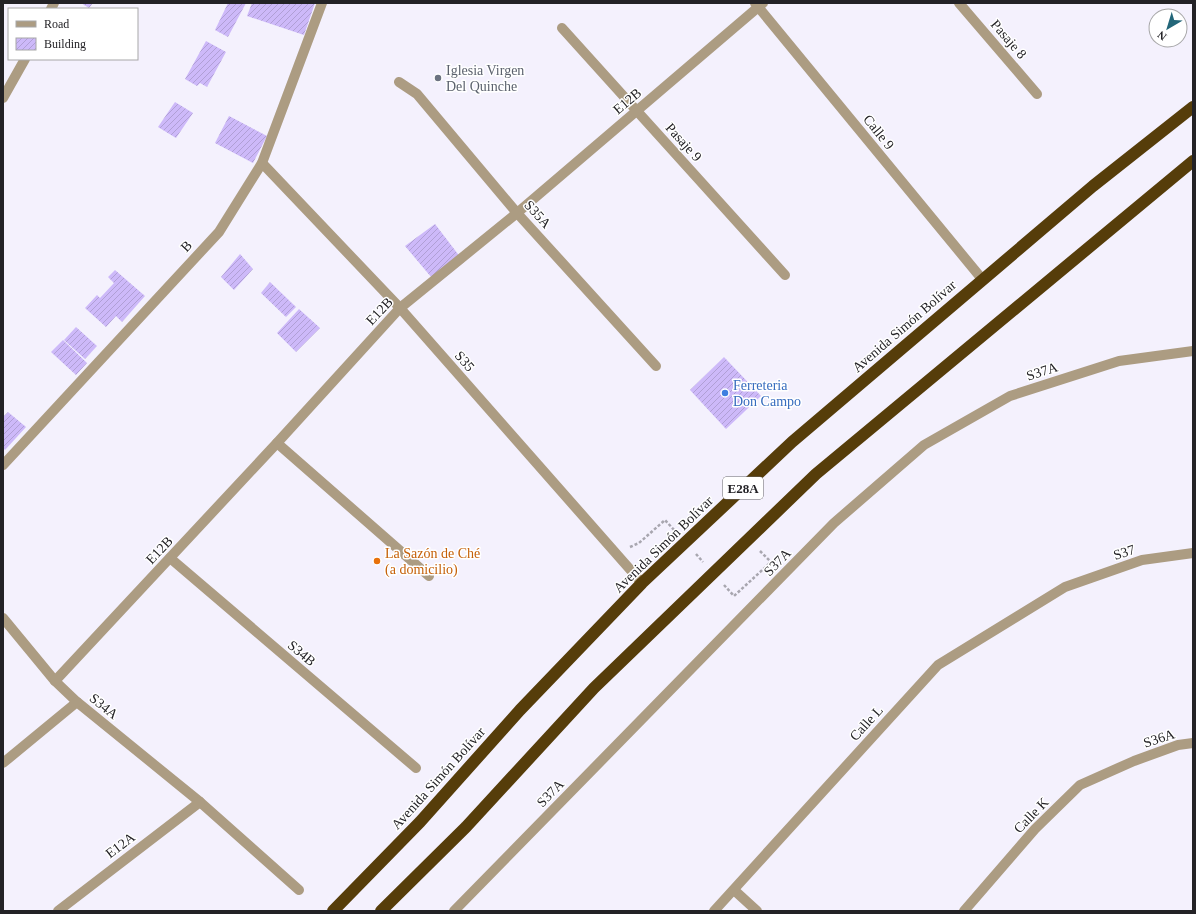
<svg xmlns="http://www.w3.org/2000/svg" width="1196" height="914" viewBox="0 0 1196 914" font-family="'Times New Roman',serif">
  <defs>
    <pattern id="building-hatch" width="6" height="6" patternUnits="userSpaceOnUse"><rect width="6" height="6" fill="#cdb9f9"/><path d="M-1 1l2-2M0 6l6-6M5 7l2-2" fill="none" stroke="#b09fd5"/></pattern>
  </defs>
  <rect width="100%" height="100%" fill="#f4f1fd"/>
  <g fill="url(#building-hatch)">
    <path d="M81,3H93L89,8Z"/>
    <path d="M228,3H246L228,37L215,30Z"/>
    <path d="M252,3H315L304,35L247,16Z"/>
    <path d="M206,41L226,52L207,87L200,83L197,86L185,79Z"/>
    <path d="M175,102L193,113L176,138L158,127Z"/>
    <path d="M229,116L267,136L253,163L215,143Z"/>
    <path d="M435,224L464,262L437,284L405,246Z"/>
    <path d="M240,254L253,269L234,290L221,277Z"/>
    <path d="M115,270L145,296L122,322L116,316L106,327L85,308L97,295L100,298L114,283L108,277Z"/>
    <path d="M270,282L296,307L286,317L261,293Z"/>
    <path d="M299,309L320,328L296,352L277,333Z"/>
    <path d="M76,327L97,346L85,359L64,340Z"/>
    <path d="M63,340L87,363L76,375L51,352Z"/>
    <path d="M724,357L761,396L726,429L690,390Z"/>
    <path d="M8,412L26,427L5,450L3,448V417Z"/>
  </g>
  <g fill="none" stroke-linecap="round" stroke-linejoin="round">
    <g stroke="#a8a6af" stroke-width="2.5" stroke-dasharray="3 2" stroke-linecap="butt">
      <path d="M630,547L639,543L665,520L675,531"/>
      <path d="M760,551L771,562"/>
      <path d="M696,554L703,562"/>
      <path d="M724,585L734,596L771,562"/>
    </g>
    <g stroke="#ac9c82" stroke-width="10">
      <path d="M755,3L982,279"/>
      <path d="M959,3L1037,94"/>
      <path d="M51,9L54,3"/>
      <path d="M562,28L785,275"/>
      <path d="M399,82L417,94L517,213L656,366"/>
      <path d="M3,98L25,59"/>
      <path d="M262,163L400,308L642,583"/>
      <path d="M277,443L429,576"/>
      <path d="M3,465L219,232L262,163L322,3"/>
      <path d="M170,558L416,768"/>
      <path d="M3,618L55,681L77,702L200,802L299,890"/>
      <path d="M55,681L277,443L400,308L517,213L763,3"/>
      <path d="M3,763L77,702"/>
      <path d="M734,890L757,911"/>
      <path d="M58,911L200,802"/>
      <path d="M454,911L834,523L924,445L1010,396L1119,361L1193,351"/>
      <path d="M714,911L938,665L1065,587L1142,560L1193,553"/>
      <path d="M964,911L1035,829L1080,785L1134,761L1178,745L1193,743"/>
    </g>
    <g stroke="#563d0a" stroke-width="12">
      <path d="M333,911L420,822L520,710L642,583L792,442L1093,186L1193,107"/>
      <path d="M381,911L466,827L594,688L816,474L1193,161"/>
    </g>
  </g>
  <circle fill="#6b7280" stroke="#fff" stroke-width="1.5" cx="438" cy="78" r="4"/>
  <circle fill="#3f7fe0" stroke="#fff" stroke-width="1.5" cx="725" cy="393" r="4"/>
  <circle fill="#e8710a" stroke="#fff" stroke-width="1.5" cx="377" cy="561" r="4"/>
  <g text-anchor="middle" stroke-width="3" stroke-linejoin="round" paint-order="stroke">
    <rect fill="#fff" stroke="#656467" stroke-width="1" x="723" y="477" width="40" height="22" rx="3"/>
    <g font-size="13" font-weight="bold" fill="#232226">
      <text x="743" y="493">E28A</text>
    </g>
    <g font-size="14" fill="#232226" stroke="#fff">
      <text transform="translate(1009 39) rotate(49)" y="5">Pasaje 8</text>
      <text transform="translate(627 101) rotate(-40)" y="5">E12B</text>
      <text transform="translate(879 132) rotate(51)" y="5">Calle 9</text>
      <text transform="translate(684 142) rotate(48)" y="5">Pasaje 9</text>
      <text transform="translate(538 214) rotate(48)" y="5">S35A</text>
      <text transform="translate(186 246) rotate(-47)" y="5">B</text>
      <text transform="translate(379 311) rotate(-47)" y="5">E12B</text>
      <text transform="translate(904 326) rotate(-41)" y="5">Avenida Simón Bolívar</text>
      <text transform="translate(465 361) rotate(49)" y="5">S35</text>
      <text transform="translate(1042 371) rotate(-18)" y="5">S37A</text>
      <text transform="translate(663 544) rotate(-44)" y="5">Avenida Simón Bolívar</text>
      <text transform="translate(159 550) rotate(-47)" y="5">E12B</text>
      <text transform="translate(1124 552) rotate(-18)" y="5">S37</text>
      <text transform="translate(777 562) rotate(-46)" y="5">S37A</text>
      <text transform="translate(302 653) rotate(40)" y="5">S34B</text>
      <text transform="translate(104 706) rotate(39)" y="5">S34A</text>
      <text transform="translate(866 723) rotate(-48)" y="5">Calle L</text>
      <text transform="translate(1159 738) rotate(-18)" y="5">S36A</text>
      <text transform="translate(438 778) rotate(-48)" y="5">Avenida Simón Bolívar</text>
      <text transform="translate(550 793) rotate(-46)" y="5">S37A</text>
      <text transform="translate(1031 815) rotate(-46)" y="5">Calle K</text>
      <text transform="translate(120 845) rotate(-37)" y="5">E12A</text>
    </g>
    <g font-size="14" fill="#5b616d" stroke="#fff" text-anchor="start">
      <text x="446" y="75">Iglesia Virgen<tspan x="446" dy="16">Del Quinche</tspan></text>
    </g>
    <g font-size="14" fill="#366cbe" stroke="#fff" text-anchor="start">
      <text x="733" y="390">Ferreteria<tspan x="733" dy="16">Don Campo</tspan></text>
    </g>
    <g font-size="14" fill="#c56008" stroke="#fff" text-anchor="start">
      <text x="385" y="558">La Sazón de Ché<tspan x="385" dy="16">(a domicilio)</tspan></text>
    </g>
  </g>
  <rect width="1196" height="914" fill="none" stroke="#232226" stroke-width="8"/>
  <rect x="8" y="8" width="130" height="52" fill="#ffffff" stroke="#a7a7a8"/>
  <rect x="16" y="21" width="20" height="6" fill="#ac9c82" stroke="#a7a7a8"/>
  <text x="44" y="28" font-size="12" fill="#232226">Road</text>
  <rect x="16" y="38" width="20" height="12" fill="url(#building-hatch)" stroke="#a7a7a8"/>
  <text x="44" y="48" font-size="12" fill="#232226">Building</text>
  <g transform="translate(1168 28) rotate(218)"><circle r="19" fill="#ffffff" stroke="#a7a7a8"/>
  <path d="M0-3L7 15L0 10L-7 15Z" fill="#236679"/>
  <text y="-6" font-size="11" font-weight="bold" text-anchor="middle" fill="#232226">N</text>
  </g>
</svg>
